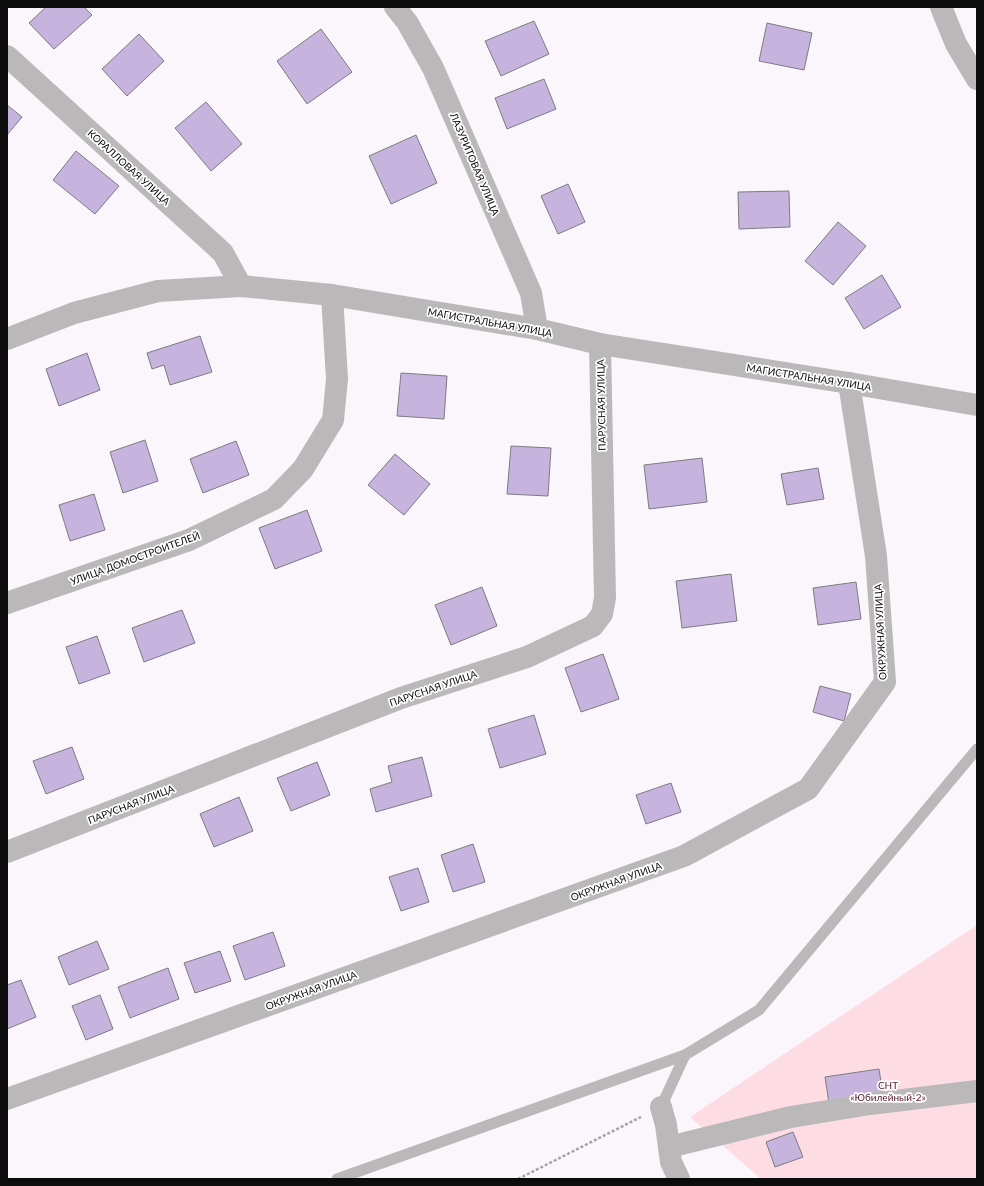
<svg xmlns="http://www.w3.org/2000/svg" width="984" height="1186" viewBox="0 0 984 1186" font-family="Lato,sans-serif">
  <rect width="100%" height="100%" fill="#fbf6fb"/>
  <path fill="#fddde3" d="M977,925V1179H761L690,1117Z"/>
  <g fill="#c6b4de" stroke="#7d7b80">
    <path d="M46,7H84L92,15L54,49L29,23Z"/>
    <path d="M534,21L549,54L501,76L485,41Z"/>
    <path d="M767,23L812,33L804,70L759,61Z"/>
    <path d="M321,29L352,72L307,104L277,61Z"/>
    <path d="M139,34L164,61L127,96L102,69Z"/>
    <path d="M544,79L556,109L507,129L495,98Z"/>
    <path d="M206,102L242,144L211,171L175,128Z"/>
    <path d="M7,105L22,117L7,135Z"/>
    <path d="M416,135L437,183L391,204L369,156Z"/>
    <path d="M76,151L119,186L95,214L53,180Z"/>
    <path d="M568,184L585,222L558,234L541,196Z"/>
    <path d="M789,191L790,227L739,229L738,192Z"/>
    <path d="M838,222L866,246L833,285L805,261Z"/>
    <path d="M882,275L901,307L864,329L845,298Z"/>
    <path d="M200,336L212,372L170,385L164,365L152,369L147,353Z"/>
    <path d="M87,353L100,390L59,406L46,369Z"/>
    <path d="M401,373L447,376L444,419L397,416Z"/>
    <path d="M145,440L158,481L123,493L110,452Z"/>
    <path d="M236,441L249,475L203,493L190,459Z"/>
    <path d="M511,446L551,448L548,496L507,494Z"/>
    <path d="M395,454L430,484L404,515L368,485Z"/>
    <path d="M702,458L707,502L649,509L644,465Z"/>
    <path d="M818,468L824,499L787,505L781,474Z"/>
    <path d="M94,494L105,530L70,541L59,505Z"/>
    <path d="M307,510L322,551L275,569L259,528Z"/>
    <path d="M731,574L737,621L682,628L676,581Z"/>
    <path d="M856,582L861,619L818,625L813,588Z"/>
    <path d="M482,587L497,626L451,645L435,605Z"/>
    <path d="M182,610L195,643L144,662L132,628Z"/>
    <path d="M97,636L110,673L79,684L66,647Z"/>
    <path d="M603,654L619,699L581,712L565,668Z"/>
    <path d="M820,686L851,694L844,721L813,712Z"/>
    <path d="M534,715L546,754L500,768L488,729Z"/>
    <path d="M72,747L84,779L46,794L33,761Z"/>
    <path d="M422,757L432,796L376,812L370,789L392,782L388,766Z"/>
    <path d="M317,762L330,795L291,811L277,778Z"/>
    <path d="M671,783L681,812L646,824L636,795Z"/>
    <path d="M239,797L253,831L214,847L200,814Z"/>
    <path d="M473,844L485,882L453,892L441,855Z"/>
    <path d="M418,868L429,902L401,911L389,877Z"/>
    <path d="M273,932L285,966L245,980L233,946Z"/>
    <path d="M97,941L109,969L69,985L58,957Z"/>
    <path d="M220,951L231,981L195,993L184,963Z"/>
    <path d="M168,968L179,999L130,1018L118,987Z"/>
    <path d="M21,980L36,1017L7,1029V985Z"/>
    <path d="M100,995L113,1029L86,1040L72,1006Z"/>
    <path d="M879,1069L883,1095L829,1103L825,1077Z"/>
    <path d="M793,1132L803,1157L775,1167L766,1142Z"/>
  </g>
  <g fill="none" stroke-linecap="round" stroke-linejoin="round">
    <path stroke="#a5a1a5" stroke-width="2.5" stroke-dasharray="3 2" stroke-linecap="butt" d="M518,1179L641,1117"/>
    <g stroke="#bbb8ba" stroke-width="11">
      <path d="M661,1107L685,1055L759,1010L977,749"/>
      <path d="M337,1179L685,1055"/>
    </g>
    <g stroke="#bbb8ba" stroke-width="22">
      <path d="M395,7L407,22L433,68L531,293L537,329"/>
      <path d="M941,7L956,44L977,79"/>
      <path d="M7,56L223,253L241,286"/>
      <path d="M7,339L74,313L158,291L241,286L332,295L537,329L600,344L849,383L977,405"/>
      <path d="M7,603L189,540L274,499L303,469L333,420L337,379L332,295"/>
      <path d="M7,852L401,698L527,657L593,626L602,614L605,598L600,344"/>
      <path d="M7,1099L684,856L808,789L885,682L876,556L849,383"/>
      <path d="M661,1107L666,1125L671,1162L679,1179"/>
      <path d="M669,1147L791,1117L870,1104L977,1091"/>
    </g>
  </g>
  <g text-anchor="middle" stroke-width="3.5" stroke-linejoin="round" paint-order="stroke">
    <g font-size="10" fill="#0d0c0d" stroke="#fff">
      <text transform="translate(475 164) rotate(67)" y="4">ЛАЗУРИТОВАЯ УЛИЦА</text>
      <text transform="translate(129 167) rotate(42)" y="4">КОРАЛЛОВАЯ УЛИЦА</text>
      <text transform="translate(490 322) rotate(10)" y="4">МАГИСТРАЛЬНАЯ УЛИЦА</text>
      <text transform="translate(809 377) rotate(9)" y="4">МАГИСТРАЛЬНАЯ УЛИЦА</text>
      <text transform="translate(601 405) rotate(-91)" y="4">ПАРУСНАЯ УЛИЦА</text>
      <text transform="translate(135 558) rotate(-20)" y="4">УЛИЦА ДОМОСТРОИТЕЛЕЙ</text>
      <text transform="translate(880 632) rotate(-93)" y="4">ОКРУЖНАЯ УЛИЦА</text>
      <text transform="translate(433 688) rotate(-19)" y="4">ПАРУСНАЯ УЛИЦА</text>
      <text transform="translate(131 804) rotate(-21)" y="4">ПАРУСНАЯ УЛИЦА</text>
      <text transform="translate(616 881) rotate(-20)" y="4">ОКРУЖНАЯ УЛИЦА</text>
      <text transform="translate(311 990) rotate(-20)" y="4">ОКРУЖНАЯ УЛИЦА</text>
    </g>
    <g font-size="10" fill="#57192d" stroke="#fff">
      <text x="888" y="1089">СНТ<tspan x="888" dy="12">«Юбилейный-2»</tspan></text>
    </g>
  </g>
  <rect width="984" height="1186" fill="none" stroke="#0d0c0d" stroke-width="16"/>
</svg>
